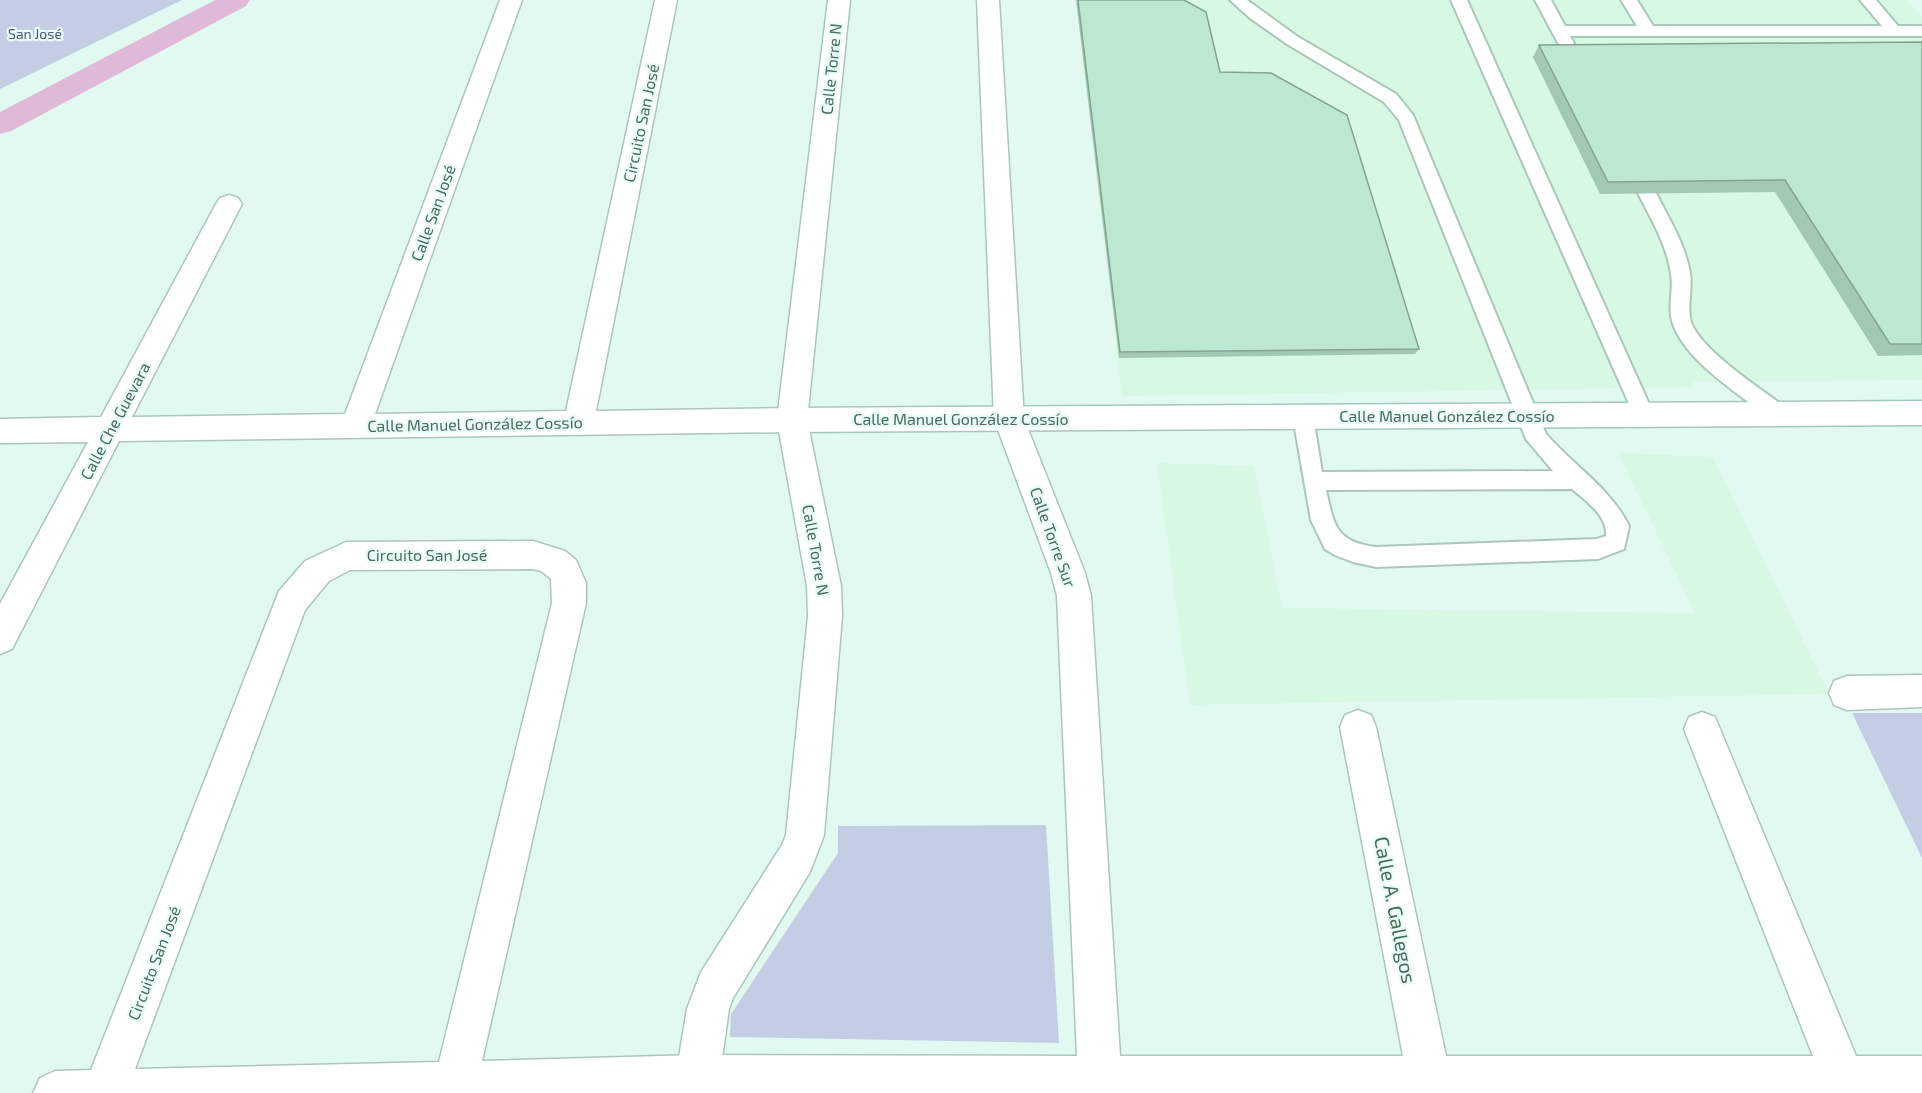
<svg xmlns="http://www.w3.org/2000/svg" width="1922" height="1093" viewBox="0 0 1922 1093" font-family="'Exo 2',sans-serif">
  <rect width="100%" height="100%" fill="#e2f9f2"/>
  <g fill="#d7f8e3">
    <path d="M1076,0H1907L1922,17V380L1692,382L1694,387L1122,396Z"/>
    <path d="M1618,453L1713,457L1829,694L1190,705L1157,463L1254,466L1282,608L1695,613Z"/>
  </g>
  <g fill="#c3cee4">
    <path d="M0,0H182L0,89Z"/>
    <path d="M1852,713H1922V858Z"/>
    <path d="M1046,825L1059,1043L730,1037L731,1014L838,853V826Z"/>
  </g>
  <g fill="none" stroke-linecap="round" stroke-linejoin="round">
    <path fill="#dfbad7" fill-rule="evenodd" d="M215,0H250L246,6L11,131L0,134V112Z"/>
    <g stroke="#abc7ba" stroke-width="4">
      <g id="service">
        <path d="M1230,0H1247L1298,37L1396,94L1413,115L1546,434C1573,465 1611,489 1629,526L1624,549L1598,559L1376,567L1353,562L1335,555L1325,549L1311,520L1293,417L1296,411L1303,409L1310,411L1313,417L1322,472L1553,471L1526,439L1399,120L1384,102L1287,44L1250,18ZM1572,489C1586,501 1608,516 1606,536L1597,539L1376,547C1336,542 1334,526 1326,490Z"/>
        <path d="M1451,0H1467L1654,415L1651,421L1644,423L1637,421L1634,415Z"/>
        <path d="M1535,0H1551L1565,26H1637L1621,0H1637L1653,26H1882L1860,0H1876L1898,26H1922V36H1570L1574,43L1566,48L1558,43Z"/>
        <path d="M1647,187L1653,189L1656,193C1669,219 1685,244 1690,273C1693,290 1685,311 1693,327C1709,356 1760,388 1786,408L1789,414L1786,420L1779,422L1772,420C1741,395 1686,362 1673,324C1667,308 1674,291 1671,274C1667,245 1651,219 1638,193L1641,189Z"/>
      </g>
    </g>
    <g stroke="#abc7ba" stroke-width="3">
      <g id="minor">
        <path d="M500,0H522L375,414L566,411L655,0H677L596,411L792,408L803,412L807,420L803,428L792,432L119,441L12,649L0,654V604L88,442L0,443V419L101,417L216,204L220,198L229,195L238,198L242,204L132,417L345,414Z"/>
        <path d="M977,0H999L1024,419L1085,573L1091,596L1120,1056H1403L1340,727L1345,715L1358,710L1371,715L1376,727L1446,1056H1813L1684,729L1689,717L1702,712L1715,717L1856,1056H1922V1093H33L40,1078L55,1071L91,1070L279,591L305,561L346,542L533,541L565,551L576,560L586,583V603L482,1061L697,1055L1077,1056L1057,596L1051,573L994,419ZM533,569L541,571L551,579L552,603L439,1062L135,1069L305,610L329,581L350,570Z"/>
        <path d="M1922,675V707L1847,710L1834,705L1829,693L1834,681L1847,676Z"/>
      </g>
    </g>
    <g stroke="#abc7ba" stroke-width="3">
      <path id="tertiary" d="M828,0H850L807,420L841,586L842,616L824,835L810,872L733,998L729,1009L717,1093H673L687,1009L701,972L782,845L786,835L808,616L807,586L777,420Z"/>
    </g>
    <g stroke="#a6c8b8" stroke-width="3">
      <path id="secondary" d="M1922,401V425L792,432L781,428L777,420L781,412L792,408Z"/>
    </g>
    <use href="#service" fill="#fff" fill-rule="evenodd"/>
    <use href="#minor" fill="#fff" fill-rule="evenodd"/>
    <use href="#tertiary" fill="#fff" fill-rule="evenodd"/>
    <use href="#secondary" fill="#fff" fill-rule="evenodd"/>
  </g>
  <g fill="#a2c8b4">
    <path d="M1076,0H1184L1220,72L1419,349L1415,354L1119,358Z"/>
    <path d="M1922,42V355L1878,356L1775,192L1600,194L1533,57L1539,45Z"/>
  </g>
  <g fill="#bce8d1" stroke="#84a292" stroke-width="1.5">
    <path d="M1078,0H1184L1206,12L1220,72L1271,73L1347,115L1419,349L1120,352Z"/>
    <path d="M1922,42V344H1890L1785,180L1608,182L1539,45Z"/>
  </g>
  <g text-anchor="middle" stroke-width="4.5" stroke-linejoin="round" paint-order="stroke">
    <g font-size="14" fill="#4c577c" stroke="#e8fcf6">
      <text x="35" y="39">San José</text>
    </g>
    <g font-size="16" fill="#4c6d5a" stroke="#e8fcf6">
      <text transform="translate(831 69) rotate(-84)" y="6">Calle Torre N</text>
      <text transform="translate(641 123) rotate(-78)" y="6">Circuito San José</text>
      <text transform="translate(433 213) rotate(-70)" y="6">Calle San José</text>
      <text x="1447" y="422">Calle Manuel González Cossío</text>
      <text x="961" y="425">Calle Manuel González Cossío</text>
      <text transform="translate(115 421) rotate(-62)" y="6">Calle Che Guevara</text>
      <text transform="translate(475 424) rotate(-1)" y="6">Calle Manuel González Cossío</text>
      <text transform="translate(1053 537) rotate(70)" y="6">Calle Torre Sur</text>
      <text transform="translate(816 550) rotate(80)" y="6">Calle Torre N</text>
      <text x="427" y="561">Circuito San José</text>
      <text transform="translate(154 963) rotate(-69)" y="6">Circuito San José</text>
    </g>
    <g font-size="20" fill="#4c6d5a" stroke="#e8fcf6">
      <text transform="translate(1395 910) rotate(79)" y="7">Calle A. Gallegos</text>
    </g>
  </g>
</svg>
